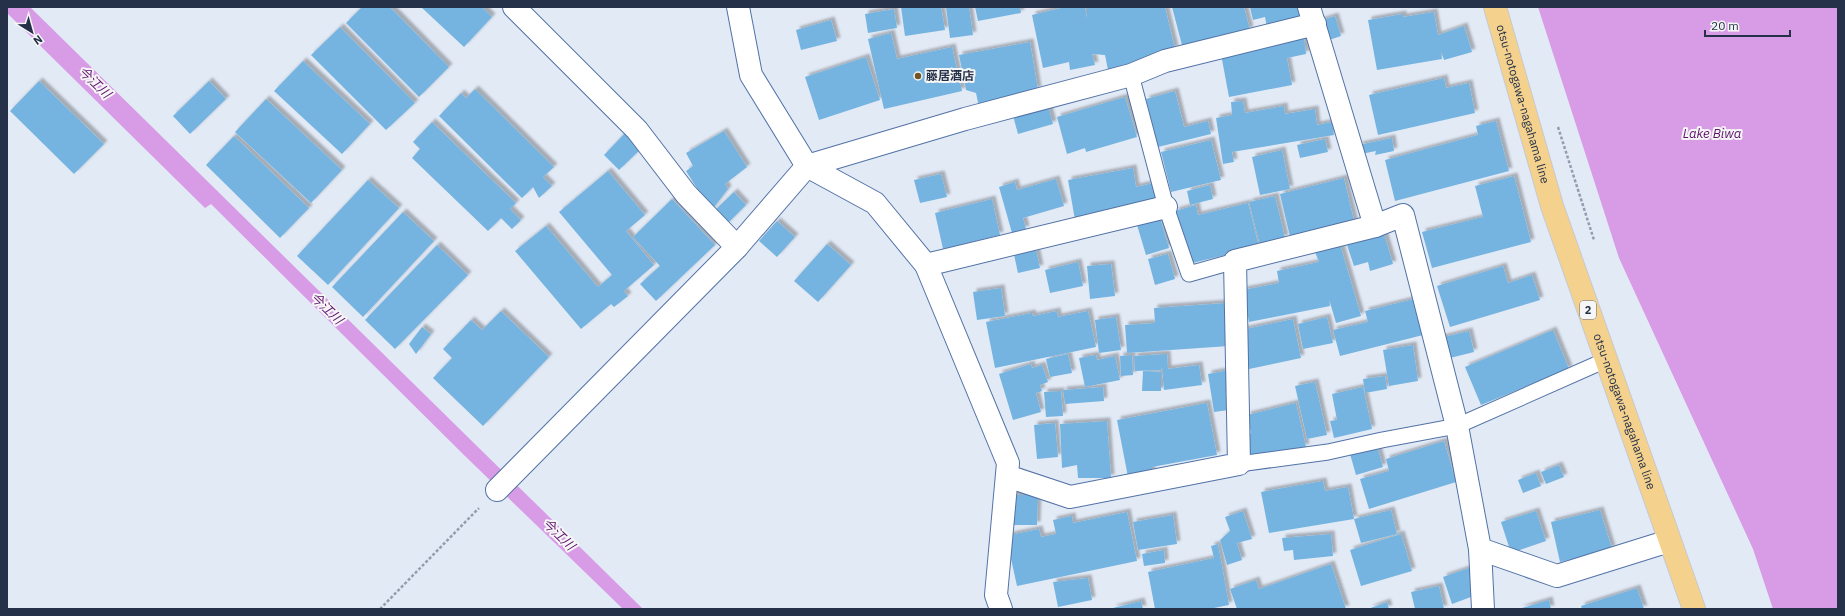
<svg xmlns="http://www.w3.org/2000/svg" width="1845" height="616" viewBox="0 0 1845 616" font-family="'IBM Plex Sans','Noto Sans JP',sans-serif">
  <defs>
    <filter id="shadow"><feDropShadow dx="3.5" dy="-3.5" stdDeviation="1" flood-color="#0004"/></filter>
  </defs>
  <rect width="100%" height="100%" fill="#e2eaf6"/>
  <g fill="#d89be6">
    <path d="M7,7H30L643,609H623L465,456L211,204L205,208L7,13Z"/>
    <path d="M1538,7H1838V609H1773L1753,549L1619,258Z"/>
  </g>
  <g fill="#75b4e0" filter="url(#shadow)">
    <path d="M362,7H390L449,67L419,97L346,23Z"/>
    <path d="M421,7H482L492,17L464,47Z"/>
    <path d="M901,7H941L945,30L905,36Z"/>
    <path d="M946,7H969L973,35L950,38Z"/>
    <path d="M975,7H1020L1021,13L978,21Z"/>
    <path d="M1065,7H1085L1087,19V7H1165L1175,49L1108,70L1105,55L1092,54L1095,65L1070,70L1069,62L1043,68L1032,15Z"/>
    <path d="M1172,7H1244L1250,30L1183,49Z"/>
    <path d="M1250,7H1303L1307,23L1268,32L1265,17L1253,20Z"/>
    <path d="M894,9L897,28L868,33L865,14Z"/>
    <path d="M1434,12L1438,35L1464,26L1472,52L1444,60L1441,51L1442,59L1377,70L1368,20L1403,14V17Z"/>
    <path d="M1335,16L1341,36L1326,41L1319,21Z"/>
    <path d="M831,20L837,41L801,50L796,30Z"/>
    <path d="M340,27L415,103L386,130L311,55Z"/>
    <path d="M891,33L897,59L952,47L962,91L884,109L868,39Z"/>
    <path d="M1304,37L1306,54L1287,58L1292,85L1229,97L1221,54Z"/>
    <path d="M1030,42L1038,90L1018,93L1019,100L979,107L976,93L966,90L959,55Z"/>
    <path d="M866,57L880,100L819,120L805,77Z"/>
    <path d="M303,61L370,124L342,154L274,91Z"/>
    <path d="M1444,78L1446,88L1469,83L1475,113L1378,135L1369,95Z"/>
    <path d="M39,81L104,144L74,174L10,111Z"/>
    <path d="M209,81L226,99L190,134L173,116Z"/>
    <path d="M475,89L554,167L543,177L552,186L539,198L533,187L522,198L439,116L461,93L466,98Z"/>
    <path d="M1175,91L1184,127L1208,121L1211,134L1158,147L1146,99Z"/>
    <path d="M1125,97L1137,137L1086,152L1085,148L1067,154L1057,117Z"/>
    <path d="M266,99L342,170L311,203L235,132Z"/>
    <path d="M1243,101L1245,113L1284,106L1285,114L1315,109L1317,125L1332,122L1334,135L1232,152L1234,162L1223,164L1216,118L1232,115L1231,102Z"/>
    <path d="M1047,102L1053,124L1018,134L1012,112Z"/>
    <path d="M1496,121L1509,171L1395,201L1385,160L1478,135L1476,126Z"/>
    <path d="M432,122L516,203L510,209L521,220L512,229L501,218L488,231L412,158L420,149L413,142Z"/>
    <path d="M724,131L747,167L725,184L728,189L711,211L686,171L693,166L686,153Z"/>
    <path d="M626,132L642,148L619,170L604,155Z"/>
    <path d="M234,136L309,208L280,238L206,165Z"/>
    <path d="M1392,138L1394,151L1375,155L1376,151L1361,154L1359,145Z"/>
    <path d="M1325,139L1328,152L1300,158L1297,145Z"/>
    <path d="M1211,140L1221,180L1171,192L1161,152Z"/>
    <path d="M1282,150L1290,189L1260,195L1252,157Z"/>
    <path d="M1133,168L1136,187L1154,183L1159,204L1075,220L1068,180Z"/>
    <path d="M608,171L645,215L626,231L654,265L624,291L628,296L614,307L611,304L581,329L515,251L546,226L598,287L612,275L559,212Z"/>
    <path d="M941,174L947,197L920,203L914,180Z"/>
    <path d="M1514,176L1531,242L1432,268L1422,232L1483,217L1475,186Z"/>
    <path d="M1344,178L1355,225L1291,241L1280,194Z"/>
    <path d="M1056,179L1064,206L1023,218L1026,229L1012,233L999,187L1015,182L1017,190Z"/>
    <path d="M368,180L399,208L328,285L297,256Z"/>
    <path d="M1210,185L1213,199L1190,205L1187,191Z"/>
    <path d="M734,192L746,205L725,226L712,213Z"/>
    <path d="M1275,196L1285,238L1260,245L1249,202Z"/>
    <path d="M672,199L715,245L656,301L640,284L660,266L633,237Z"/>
    <path d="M992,199L1000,235L943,249L935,213Z"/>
    <path d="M1248,203L1259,247L1188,264L1175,211L1196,205L1198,215Z"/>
    <path d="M403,212L434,241L363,317L332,287Z"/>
    <path d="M1160,218L1169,248L1146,255L1137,225Z"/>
    <path d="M777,221L795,237L777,257L759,241Z"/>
    <path d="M1384,234L1393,264L1370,271L1368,262L1354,266L1347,245Z"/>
    <path d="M827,244L851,265L818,302L794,281Z"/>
    <path d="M1340,244L1361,316L1336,323L1329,299L1330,306L1249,322L1243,290L1279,283L1277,271L1319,262L1315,252Z"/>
    <path d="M437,245L468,275L395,349L365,320Z"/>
    <path d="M1035,245L1040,268L1018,273L1013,250Z"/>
    <path d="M1168,254L1175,279L1155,285L1148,259Z"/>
    <path d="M1078,262L1083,286L1050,293L1045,270Z"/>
    <path d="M1111,264L1115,296L1090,299L1087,266Z"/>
    <path d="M1503,266L1508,283L1532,275L1540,300L1450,327L1437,286Z"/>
    <path d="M1001,288L1005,316L977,320L973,292Z"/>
    <path d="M1414,299L1423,335L1340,356L1333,330L1368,322L1365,311Z"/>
    <path d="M1227,303L1229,346L1127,353L1125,325L1155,323L1154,308Z"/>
    <path d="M501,311L549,357L483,426L433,378L452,358L443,349L471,320L482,330Z"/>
    <path d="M1057,311L1058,317L1088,311L1096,347L995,368L986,322L1032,313L1033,316Z"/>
    <path d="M1116,317L1121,350L1099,353L1095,320Z"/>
    <path d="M1327,317L1333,343L1303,349L1298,324Z"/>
    <path d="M1293,319L1301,358L1249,369L1241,330Z"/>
    <path d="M422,327L431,334L416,354L409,344Z"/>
    <path d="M1553,330L1569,369L1481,405L1465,367Z"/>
    <path d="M1469,331L1474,352L1446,359L1440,338Z"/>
    <path d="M1413,345L1418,381L1389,386L1383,350Z"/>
    <path d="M1068,354L1072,373L1050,377L1046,359Z"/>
    <path d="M1167,354L1168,369L1199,365L1202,385L1164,390L1162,368L1161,370L1135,371L1134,356Z"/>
    <path d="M1096,355L1097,360L1115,356L1120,380L1085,387L1079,358Z"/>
    <path d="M1132,355L1133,375L1121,376L1120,356Z"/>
    <path d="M1031,364L1032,368L1042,365L1048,382L1040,385L1042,391L1036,393L1041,412L1013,420L999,374Z"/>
    <path d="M1230,370L1236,409L1214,412L1208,374Z"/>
    <path d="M1143,371L1161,372V391H1142Z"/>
    <path d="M1385,376L1387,389L1365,393L1363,379Z"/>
    <path d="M1315,382L1327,435L1307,439L1295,386Z"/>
    <path d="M1103,387L1104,401L1065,404L1063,390Z"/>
    <path d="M1363,387L1372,429L1334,438L1330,421L1337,420L1332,394Z"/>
    <path d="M1061,391L1063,416L1046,417L1044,392Z"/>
    <path d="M1207,403L1217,455L1152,467V473L1128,477L1117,420Z"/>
    <path d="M1296,403L1306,447L1249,460L1245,438L1251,433L1247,415Z"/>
    <path d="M1107,421L1111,478H1078L1077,465L1062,468L1060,424Z"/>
    <path d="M1055,423L1058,457L1037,459L1034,425Z"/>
    <path d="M1444,441L1456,482L1369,509L1360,479L1389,471L1386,459Z"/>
    <path d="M1377,446L1383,467L1356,475L1350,454Z"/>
    <path d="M1559,465L1564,477L1546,484L1541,472Z"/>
    <path d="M1536,473L1541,486L1523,493L1518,480Z"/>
    <path d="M1323,481L1325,491L1348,487L1354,519L1269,533L1261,492Z"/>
    <path d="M1013,495H1038L1037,525H1013Z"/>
    <path d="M1391,510L1397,534L1361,543L1354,519Z"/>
    <path d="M1600,510L1612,549L1560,562L1551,522Z"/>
    <path d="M1243,511L1252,539L1237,543L1242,560L1227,565L1220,540L1230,531L1225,517Z"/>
    <path d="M1536,511L1546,541L1511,553L1501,522Z"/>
    <path d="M1127,512L1137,561L1017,586L1006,536L1039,529L1041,537L1056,534L1053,520L1072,516L1073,523Z"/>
    <path d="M1173,515L1177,544L1138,550L1133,522Z"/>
    <path d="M1331,534L1333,556L1294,560L1293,550L1284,551L1282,538Z"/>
    <path d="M1401,534L1412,571L1361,586L1350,550Z"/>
    <path d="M1218,544L1229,605L1209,609H1155L1148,572L1214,558L1211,546Z"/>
    <path d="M1164,550L1165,563L1144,566L1142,554Z"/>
    <path d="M1331,564L1346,609H1237L1230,589L1256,580L1259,589Z"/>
    <path d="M1469,568L1479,594L1452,604L1443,577Z"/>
    <path d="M1088,578L1092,600L1058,607L1053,582Z"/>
    <path d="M1439,586L1444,609H1415L1411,592Z"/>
    <path d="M1637,588L1644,609H1582L1581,606Z"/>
    <path d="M1549,600L1551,609H1519Z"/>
    <path d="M1141,601L1143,609H1113V608Z"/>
    <path d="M1387,602L1389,609H1368Z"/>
  </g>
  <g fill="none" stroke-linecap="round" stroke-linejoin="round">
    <g stroke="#5272a6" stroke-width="17">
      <g id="lane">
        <path d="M1131,75L1166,207L1189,274L1235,261"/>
        <path d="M1239,464L1328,452L1382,440L1457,426L1606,360"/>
      </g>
    </g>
    <g stroke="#5272a6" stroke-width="24">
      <g id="street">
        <path d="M514,7L637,130L686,194L737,247"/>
        <path d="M738,7L751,75L807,166L875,203L926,265L1008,463L996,595L1001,609"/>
        <path d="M1309,7L1375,226L1403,215L1457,426L1480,549L1483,609"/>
        <path d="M926,265L1166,207"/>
        <path d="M1007,476L1070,497L1239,464L1235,261L1375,226"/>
        <path d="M497,490L737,247L807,166L965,119L1131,75L1165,61L1315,24"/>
        <path d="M1480,549L1557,576L1669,541"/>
      </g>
    </g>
    <g stroke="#c6c9cf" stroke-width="24">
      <g id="primary">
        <path id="s1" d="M1495,7L1552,206L1694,609"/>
      </g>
    </g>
    <g stroke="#939dad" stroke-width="2.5" stroke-dasharray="3 2" stroke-linecap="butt">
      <path d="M1558,127L1594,240"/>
      <path d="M380,609L479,508"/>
    </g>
    <use href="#lane" stroke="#fff" stroke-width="15"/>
    <use href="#street" stroke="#fff" stroke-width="22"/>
    <use href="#primary" stroke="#f5d18e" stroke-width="22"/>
  </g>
  <circle fill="#6f5527" stroke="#f6f6f6" stroke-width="1.5" cx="918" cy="76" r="4"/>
  <g text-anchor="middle" stroke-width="4" stroke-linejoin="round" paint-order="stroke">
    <rect fill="#f6f6f6" stroke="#636c7c" stroke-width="1" x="1580" y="301" width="16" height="18" rx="3"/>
    <g font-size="11" font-weight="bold" fill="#243148">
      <text x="1588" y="314">2</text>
    </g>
    <g font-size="12" font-weight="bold" fill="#243148" stroke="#f6f6f6" text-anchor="start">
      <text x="926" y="80">藤居酒店</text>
    </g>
    <g font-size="12" fill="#243148" stroke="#f6f6f6">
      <text dy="4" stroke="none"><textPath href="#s1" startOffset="101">otsu-notogawa-nagahama line</textPath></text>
      <text dy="4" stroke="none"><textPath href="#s1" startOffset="425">otsu-notogawa-nagahama line</textPath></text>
    </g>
    <g font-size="13" font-style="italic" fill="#5d116c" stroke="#f6f6f6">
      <text transform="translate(95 82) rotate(44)" y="5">今江川</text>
      <text x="1712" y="138">Lake Biwa</text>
      <text transform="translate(327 308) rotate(44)" y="5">今江川</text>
      <text transform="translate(559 534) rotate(44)" y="5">今江川</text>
    </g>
  </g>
  <rect width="1845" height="616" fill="none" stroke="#243148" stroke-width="16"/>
  <g transform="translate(32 32) rotate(143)" stroke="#f6f6f6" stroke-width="3" paint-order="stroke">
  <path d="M0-3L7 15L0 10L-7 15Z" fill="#243148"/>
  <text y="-6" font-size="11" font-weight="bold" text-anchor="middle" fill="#243148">N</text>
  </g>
  <path d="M1705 30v6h85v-6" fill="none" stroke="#243148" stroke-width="2"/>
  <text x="1711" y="30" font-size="12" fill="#243148" stroke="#f6f6f6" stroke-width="3" paint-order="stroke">20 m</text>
</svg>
